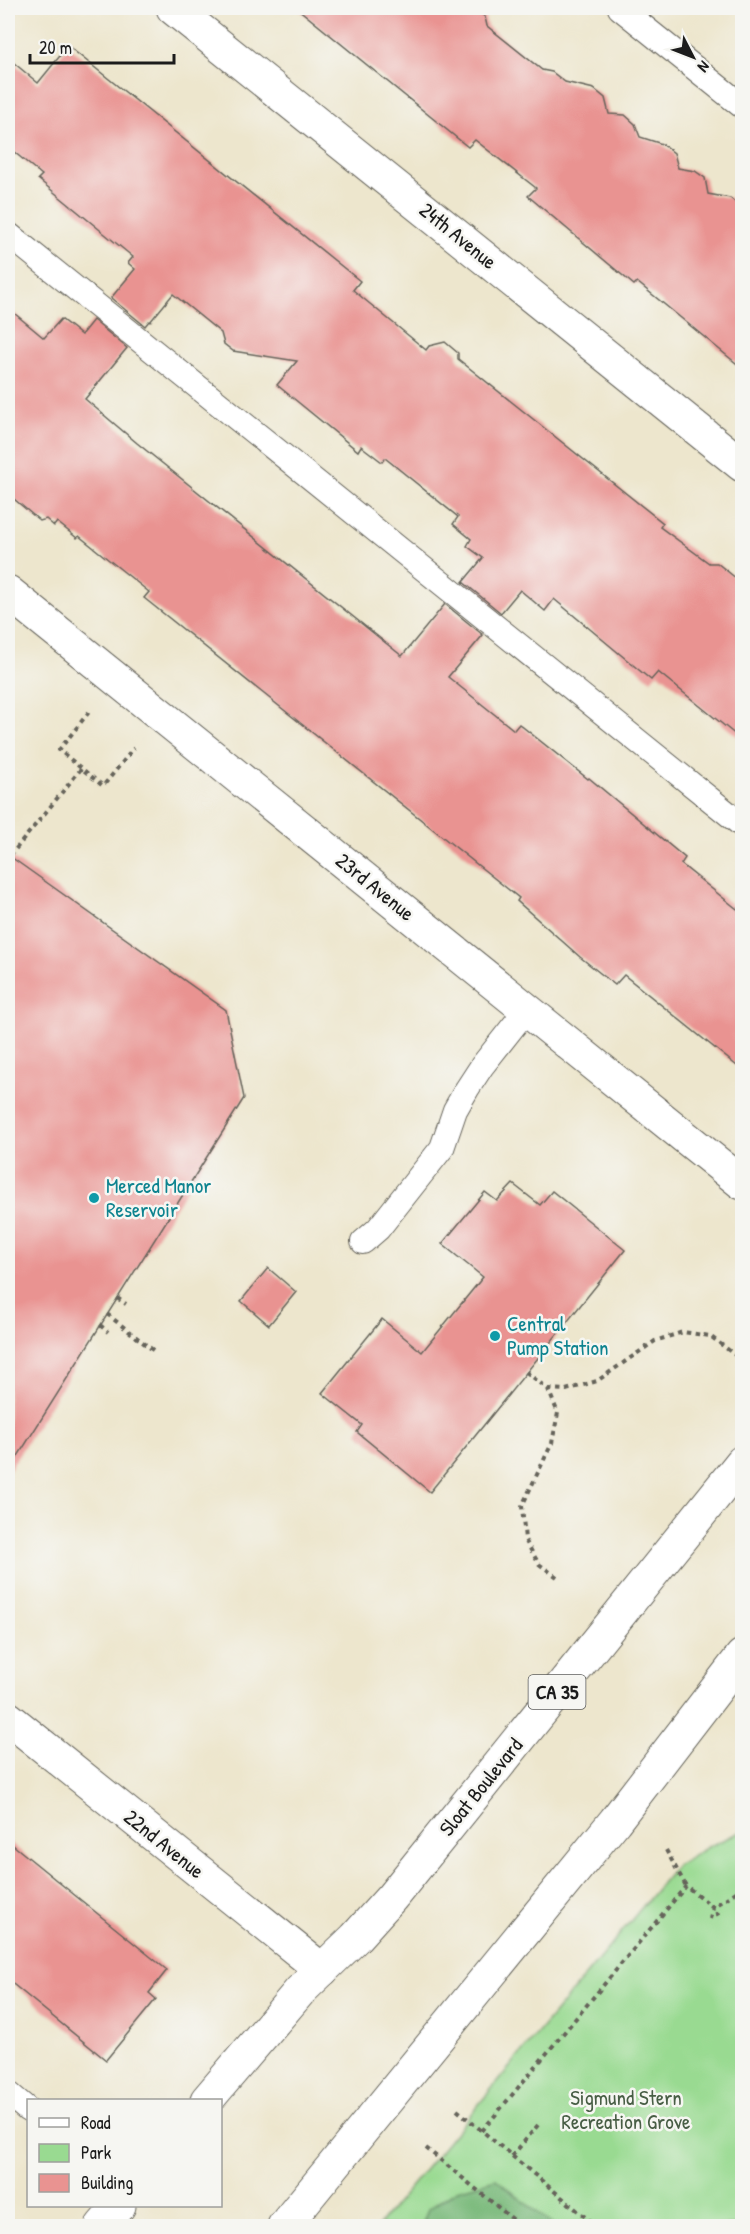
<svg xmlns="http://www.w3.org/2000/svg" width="750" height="2234" viewBox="0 0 750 2234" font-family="'Patrick Hand',sans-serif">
  <rect width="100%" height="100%" fill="#f6f6f2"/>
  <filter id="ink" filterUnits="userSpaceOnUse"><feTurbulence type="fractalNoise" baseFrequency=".0167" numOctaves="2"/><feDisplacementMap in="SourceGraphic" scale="12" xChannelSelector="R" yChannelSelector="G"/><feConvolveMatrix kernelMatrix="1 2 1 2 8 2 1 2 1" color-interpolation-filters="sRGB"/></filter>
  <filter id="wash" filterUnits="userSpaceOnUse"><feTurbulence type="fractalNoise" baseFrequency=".008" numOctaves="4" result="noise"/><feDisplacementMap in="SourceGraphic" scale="24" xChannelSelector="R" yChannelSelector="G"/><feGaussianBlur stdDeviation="1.35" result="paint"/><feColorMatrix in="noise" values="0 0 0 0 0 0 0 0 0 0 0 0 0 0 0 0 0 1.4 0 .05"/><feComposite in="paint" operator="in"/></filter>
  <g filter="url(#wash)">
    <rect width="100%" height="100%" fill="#ede6cd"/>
    <path fill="#99da91" stroke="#5a7b56" stroke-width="1.5" d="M742,1831V2226H378L677,1865L708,1847Z"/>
    <path fill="#7aba7b" stroke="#4b6b4c" stroke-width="1.5" d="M496,2179L554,2226H422L428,2209L457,2190Z"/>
    <g id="blocks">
      <g fill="#e99391">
        <path d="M297,8H463L476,10L485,17L487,26L542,70L552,72L565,82L594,89L605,98L609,114L625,115L635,124L640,137L662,144L674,153L678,168L695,171L705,178L708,194L730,198L742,208V368L637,282L634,285L528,196L536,188L475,140L468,147Z"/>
        <path d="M68,46L360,281L353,290L426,350L429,346L445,342L458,353V359L663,523L660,527L709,563H717L742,583V740L658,672L651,680L554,599L545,611L520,590L501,613L463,582L483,558L467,546L471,539L453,524L458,517L385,458L382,462L361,446L358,451L277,385L297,361L233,351L224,344L221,333L173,294L150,322L149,321L145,326L111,298L135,269L128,263L133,257L38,179L42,175L8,147V58L38,83Z"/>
        <path d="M8,308L44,338L61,319L81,335L93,320L127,348L85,399L137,443L402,656L445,604L483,635L448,677L514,730L519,724L588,779L589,778L685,858L681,864L742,913V1070L624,975L615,985L580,957L517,901L519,898L144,598L149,592L79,536L77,538L57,522L54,526L46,519L40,521L8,494Z"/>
        <path d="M8,855L226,1010L244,1098L8,1472Z"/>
        <path d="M513,1184L540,1205L552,1191L625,1250L430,1492L357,1432L362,1425L322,1393L382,1319L422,1352L483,1277L442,1244L485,1192L497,1201Z"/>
        <path d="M268,1268L296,1292L269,1325L241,1301Z"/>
        <path d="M8,1841L167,1970L149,1993L156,1999L106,2060L8,1980Z"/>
      </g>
    </g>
  </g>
  <g filter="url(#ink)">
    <use href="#blocks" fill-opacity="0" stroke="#65635a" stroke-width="1.5"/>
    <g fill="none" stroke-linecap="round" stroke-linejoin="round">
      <g stroke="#65635a" stroke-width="26">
        <g id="lane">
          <path d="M620,8L742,106"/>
          <path d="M8,234L742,825"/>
          <path d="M363,1242L378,1229L442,1148L455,1110L467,1089L482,1066L527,1009"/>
          <path d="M8,2093L28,2110"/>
        </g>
      </g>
      <g stroke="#65635a" stroke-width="35">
        <g id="street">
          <path d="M173,8L742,465"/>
          <path d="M8,592L742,1183"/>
          <path d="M8,1718L322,1970"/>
        </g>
      </g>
      <g stroke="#65635a" stroke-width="35">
        <g id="primary">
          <path d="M207,2100L300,1991L355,1938L392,1897L742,1462"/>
          <path d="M102,2226L119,2206"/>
          <path d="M284,2226L615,1821L742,1656"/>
        </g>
      </g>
      <g stroke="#65635a" stroke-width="4" stroke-dasharray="4.5 4.5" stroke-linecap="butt">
        <path d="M89,712L59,750L103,786L134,748"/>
        <path d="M10,856L81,769"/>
        <path d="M117,1298L126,1304"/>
        <path d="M107,1314L154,1351"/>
        <path d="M100,1325L108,1332"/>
        <path d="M526,1372L548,1389L558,1413L552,1443L522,1506L525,1540L539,1564L557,1577"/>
        <path d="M548,1389L566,1390L597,1381L655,1341L683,1332L710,1336L735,1355"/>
        <path d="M666,1850L686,1886L713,1907L720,1918"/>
        <path d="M710,1919L713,1907L742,1888"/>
        <path d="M457,2110L596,2226"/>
        <path d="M482,2131L686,1886"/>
        <path d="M426,2148L521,2226"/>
        <path d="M512,2156L538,2125"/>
      </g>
      <use href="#lane" stroke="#fff" stroke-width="24"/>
      <use href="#street" stroke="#fff" stroke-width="33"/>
      <use href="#primary" stroke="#fff" stroke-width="33"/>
    </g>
  </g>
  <g fill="#0f9aa8" stroke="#f6f6f2" stroke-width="2">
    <circle cx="94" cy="1198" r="6"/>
    <circle cx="495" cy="1336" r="6"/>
  </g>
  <g text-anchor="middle" stroke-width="5" stroke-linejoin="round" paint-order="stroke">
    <rect fill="#f6f6f2" stroke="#5d5d5c" stroke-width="1.5" x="528.5" y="1675" width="57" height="34" rx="4.5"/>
    <g font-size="20" font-weight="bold" fill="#1c1c1c">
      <text x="557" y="1699">CA 35</text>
    </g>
    <g font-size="21" fill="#1c1c1c" stroke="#f6f6f2">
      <text transform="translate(458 236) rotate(39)" y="7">24th Avenue</text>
      <text transform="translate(375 887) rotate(39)" y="7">23rd Avenue</text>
      <text transform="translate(481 1787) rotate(-51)" y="7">Sloat Boulevard</text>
      <text transform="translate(164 1844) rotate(39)" y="7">22nd Avenue</text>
    </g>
    <g font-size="21" fill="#0d838f" stroke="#f6f6f2" text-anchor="start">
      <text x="106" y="1193">Merced Manor<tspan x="106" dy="24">Reservoir</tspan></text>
      <text x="507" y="1331">Central<tspan x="507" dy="24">Pump Station</tspan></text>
    </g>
    <g font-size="21" fill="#485e45" stroke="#f6f6f2">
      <text x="626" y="2105">Sigmund Stern<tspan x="626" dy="24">Recreation Grove</tspan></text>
    </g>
  </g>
  <rect width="750" height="2234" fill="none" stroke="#f6f6f2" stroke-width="30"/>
  <rect x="27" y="2099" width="195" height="108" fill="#f6f6f2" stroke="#9f9f9c" stroke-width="1.5"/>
  <rect x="39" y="2118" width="30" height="9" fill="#ffffff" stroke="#9f9f9c" stroke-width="1.5"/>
  <text x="81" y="2129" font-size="18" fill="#1c1c1c">Road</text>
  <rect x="39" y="2144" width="30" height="18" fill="#99da91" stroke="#9f9f9c" stroke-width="1.5"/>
  <text x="81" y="2159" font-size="18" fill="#1c1c1c">Park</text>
  <rect x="39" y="2174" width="30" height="18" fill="#e99391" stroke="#9f9f9c" stroke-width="1.5"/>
  <text x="81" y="2189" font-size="18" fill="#1c1c1c">Building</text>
  <g transform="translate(693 57) rotate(132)" stroke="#f6f6f2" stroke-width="4.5" paint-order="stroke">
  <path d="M0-4.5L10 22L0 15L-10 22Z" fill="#1c1c1c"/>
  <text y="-9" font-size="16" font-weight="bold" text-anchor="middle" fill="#1c1c1c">N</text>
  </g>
  <path d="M30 54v9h144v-9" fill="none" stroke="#1c1c1c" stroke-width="3"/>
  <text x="39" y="54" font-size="18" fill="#1c1c1c" stroke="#f6f6f2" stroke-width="4.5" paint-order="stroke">20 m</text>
</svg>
